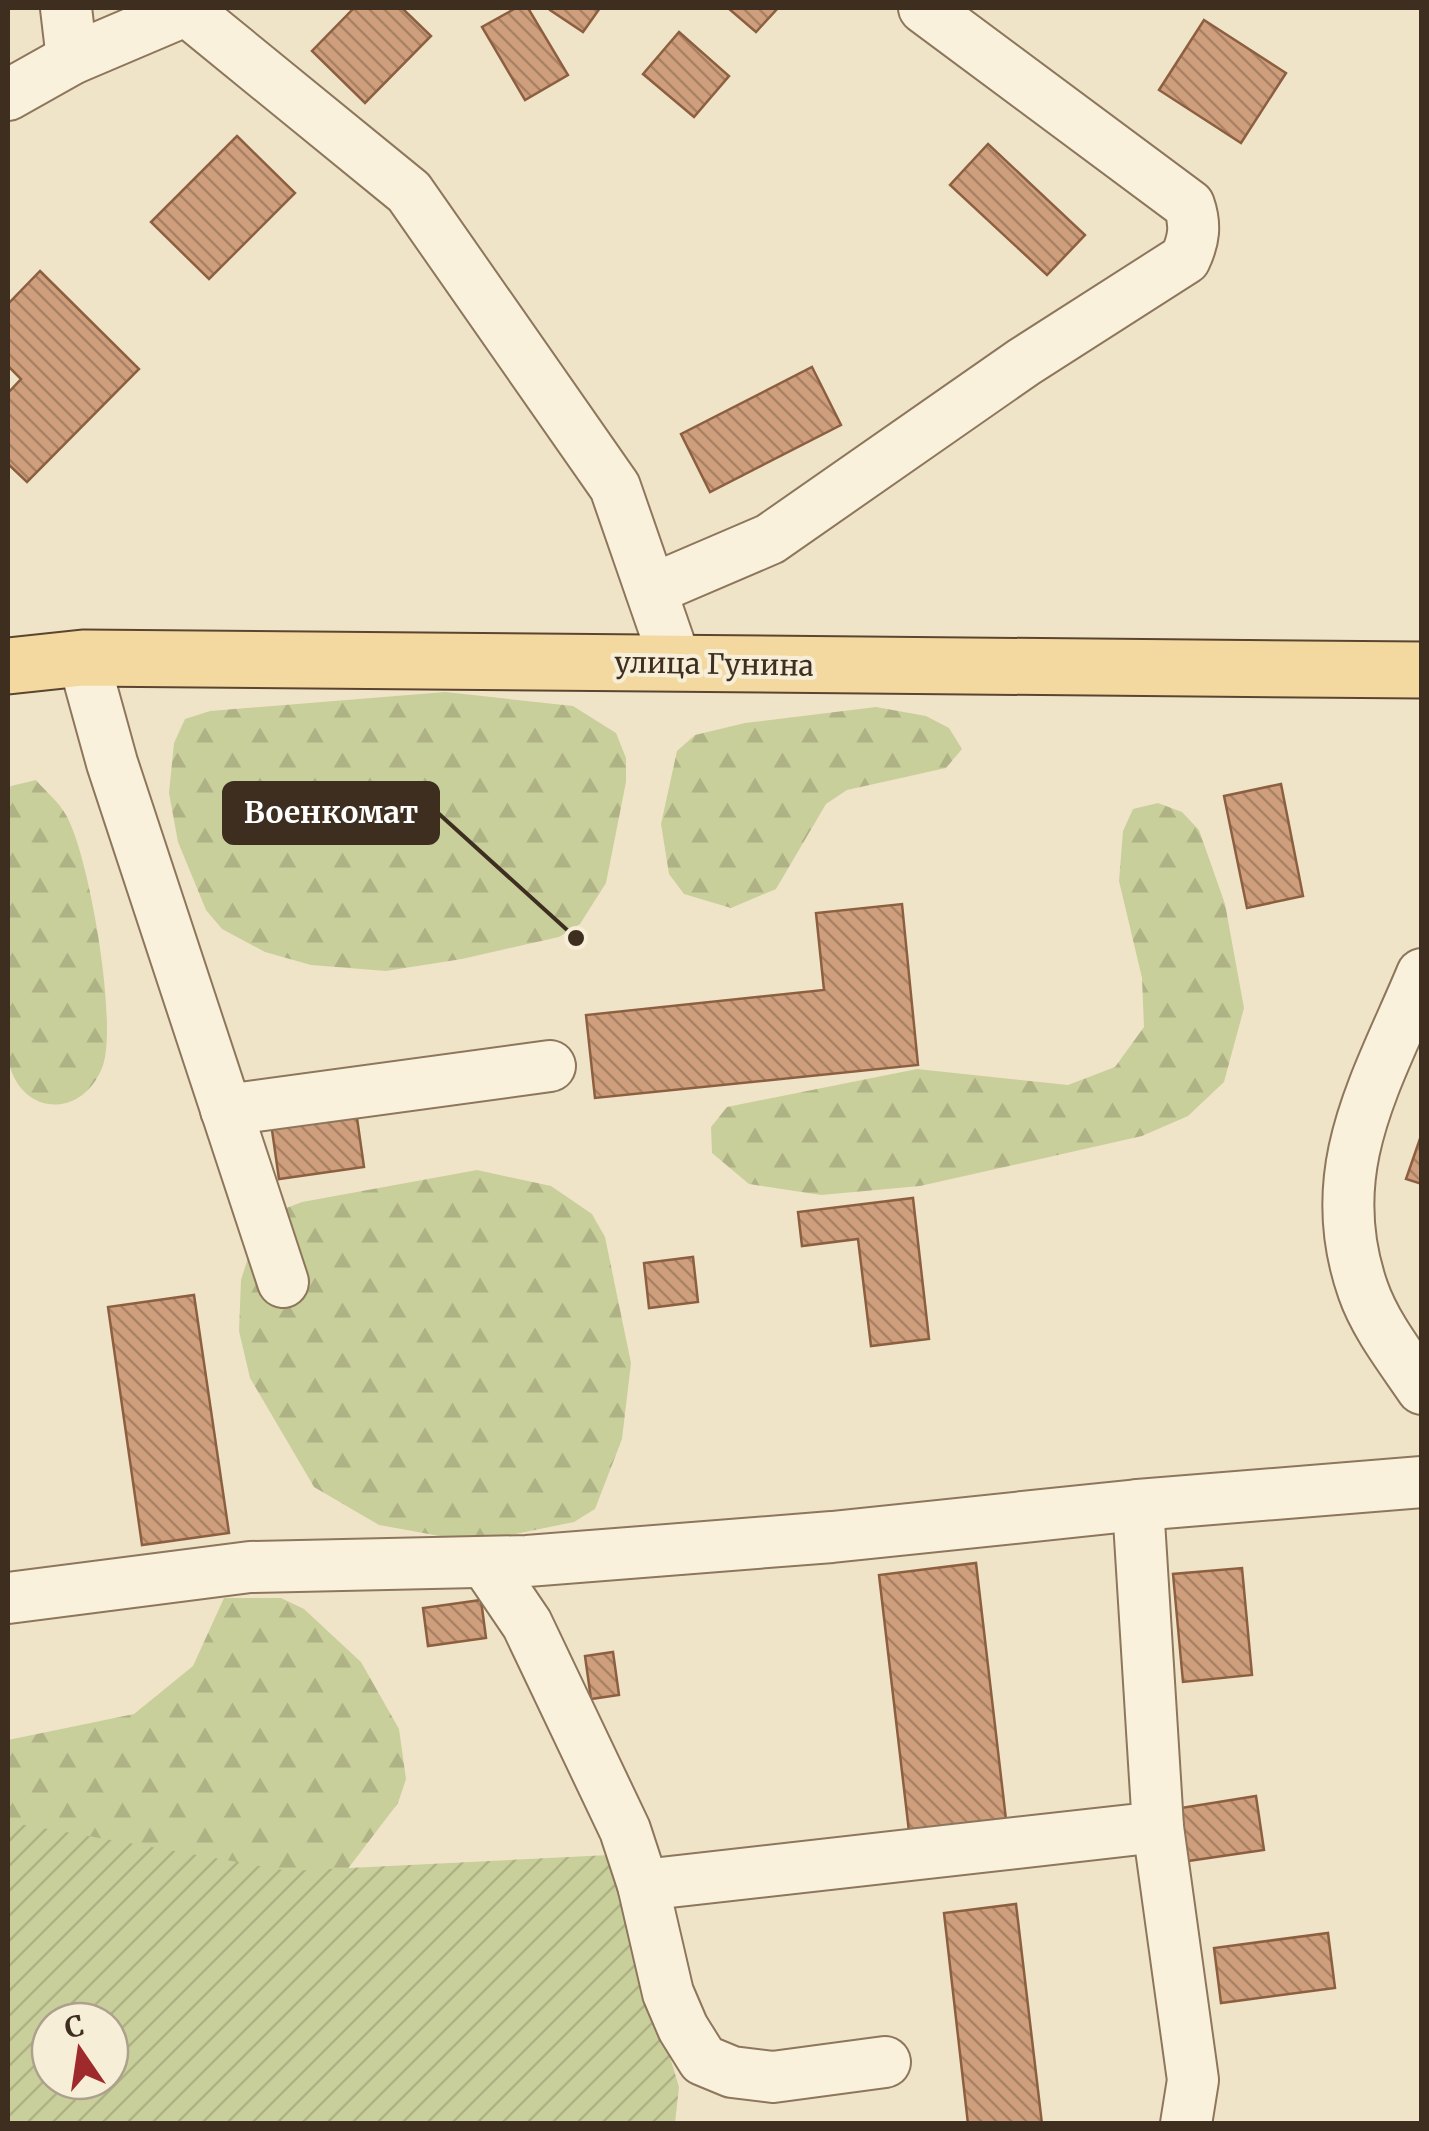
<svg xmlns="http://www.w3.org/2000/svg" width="1429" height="2131" viewBox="0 0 1429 2131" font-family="Merriweather,serif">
  <defs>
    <pattern id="forest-firs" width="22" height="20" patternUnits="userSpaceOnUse" patternTransform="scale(2.5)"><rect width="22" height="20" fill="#c9cf9b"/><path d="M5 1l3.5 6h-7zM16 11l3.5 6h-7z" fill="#aeb285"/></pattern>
    <pattern id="garden-furrows" width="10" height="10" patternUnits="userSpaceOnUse" patternTransform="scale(2.5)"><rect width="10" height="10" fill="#c9cf9b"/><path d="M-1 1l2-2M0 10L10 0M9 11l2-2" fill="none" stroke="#aeb285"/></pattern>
    <pattern id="building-back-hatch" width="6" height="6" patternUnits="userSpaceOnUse" patternTransform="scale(2.5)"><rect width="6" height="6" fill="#cf9f7d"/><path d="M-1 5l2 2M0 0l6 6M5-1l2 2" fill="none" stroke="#a98266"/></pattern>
  </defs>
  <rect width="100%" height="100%" fill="#f0e4c8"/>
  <g fill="url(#forest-firs)" fill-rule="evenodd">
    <path d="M445,692L573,706L616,733L626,758V782L606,883L580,924L559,937L462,959L386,971L311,965L265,952L222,929L206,910L178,842L169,793L174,743L185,719L210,711Z"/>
    <path d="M876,707L926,716L949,728L962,749L946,768L847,790L826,804L776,889L731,908L684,894L669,874L661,824L677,751L695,735L745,723Z"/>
    <path d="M36,780C45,791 59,802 66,815C89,854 119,1027 102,1068C81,1120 19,1116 8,1059V791L11,786Z"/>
    <path d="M1158,803L1182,812L1199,830L1225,904L1244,1008L1224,1082L1188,1116L1142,1136L920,1186L821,1195L749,1184L712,1153L711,1127L727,1107L917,1069L1068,1085L1115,1067L1144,1027L1142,978L1119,881L1123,831L1133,809Z"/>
    <path d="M477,1170L551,1186L592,1214L605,1237L631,1363L622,1439L595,1509L574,1522L501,1537L451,1538L379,1525L314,1487L250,1378L239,1331L241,1280L256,1232L271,1214L302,1202Z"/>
    <path d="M224,1598H281L304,1609L361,1662L399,1729L406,1779L398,1803L337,1883L323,2004L8,2124V1740L134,1714L193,1666ZM50,2021H110V2081H50Z"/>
  </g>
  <path fill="url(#garden-furrows)" fill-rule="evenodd" d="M8,1822L289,1871L609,1855L679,2087L675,2123H8ZM50,2021H110V2081H50Z"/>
  <g fill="url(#building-back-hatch)" stroke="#8d5f41" stroke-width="2.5">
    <path d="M354,8H402L431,36L365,103L312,51Z"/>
    <path d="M516,8H528L568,75L525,100L482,27Z"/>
    <path d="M551,8H600L583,32L550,10Z"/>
    <path d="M728,8H778L756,32Z"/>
    <path d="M1204,20L1286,73L1241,143L1159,90Z"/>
    <path d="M679,32L729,76L694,117L643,74Z"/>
    <path d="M237,136L295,193L209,279L151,222Z"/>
    <path d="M988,144L1085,235L1047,275L950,185Z"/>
    <path d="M40,271L139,369L27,482L8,464V393L21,379L8,366V304Z"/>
    <path d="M812,367L841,425L710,492L681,434Z"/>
    <path d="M1281,784L1303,896L1247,908L1224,796Z"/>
    <path d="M902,904L918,1065L595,1098L586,1015L824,990L816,913Z"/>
    <path d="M356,1111L364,1167L279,1179L271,1123Z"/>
    <path d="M1422,1133V1184L1406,1179Z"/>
    <path d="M913,1198L929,1339L871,1346L858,1239L802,1246L798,1212Z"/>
    <path d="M693,1257L698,1302L649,1308L644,1263Z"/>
    <path d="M194,1295L229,1533L142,1545L108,1307Z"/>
    <path d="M976,1563L1007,1828L910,1840L879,1575Z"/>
    <path d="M1242,1568L1252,1675L1183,1682L1173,1574Z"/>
    <path d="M481,1600L486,1638L428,1646L423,1608Z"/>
    <path d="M613,1652L619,1695L591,1699L585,1656Z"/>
    <path d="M1256,1796L1264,1850L1188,1861L1181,1808Z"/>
    <path d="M1016,1904L1042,2124H968L944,1913Z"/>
    <path d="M1328,1933L1335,1988L1221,2003L1214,1948Z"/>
  </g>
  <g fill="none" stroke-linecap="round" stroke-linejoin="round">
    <g stroke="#8d765c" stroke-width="54">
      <g id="minor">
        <path d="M66,8L72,59"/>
        <path d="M186,10L409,192L615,487L676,663"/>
        <path d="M8,95L72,59L192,8"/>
        <path d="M651,590L770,539L1024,362L1185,259C1194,240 1196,225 1189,205L924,8"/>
        <path d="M83,658L112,763L283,1282"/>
        <path d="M1422,974C1377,1082 1321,1170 1363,1290C1375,1325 1401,1358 1422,1389"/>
        <path d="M226,1110L550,1066"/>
        <path d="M485,1562L527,1624L625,1830L643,1885L668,1993L683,2028L703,2060L732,2072L773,2077L885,2062"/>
        <path d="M8,1598L250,1567L527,1561L832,1537L1138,1505L1422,1482"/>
        <path d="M1158,1827L1193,2080L1186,2124"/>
        <path d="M643,1885L1158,1827L1138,1505"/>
      </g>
    </g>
    <g stroke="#5b4430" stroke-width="59">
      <path id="major" d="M8,666L83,658L1422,670"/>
    </g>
    <use href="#minor" stroke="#faf1dc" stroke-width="50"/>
    <use href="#major" stroke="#f3d9a0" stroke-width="55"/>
  </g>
  <g text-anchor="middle" stroke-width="8" stroke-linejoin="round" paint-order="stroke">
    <g font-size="28" fill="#3d2e20" stroke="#f7eed8">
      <text transform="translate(714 664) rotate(1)" y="10">улица Гунина</text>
    </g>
  </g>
  <path fill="none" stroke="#3d2e20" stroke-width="4" d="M576 938L438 813"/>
  <circle fill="#3d2e20" stroke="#f7eed8" stroke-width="4" cx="576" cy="938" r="10"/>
  <rect fill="#3d2e20" stroke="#3d2e20" stroke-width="4" x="224" y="783" width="214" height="60" rx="10"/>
  <g font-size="30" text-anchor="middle" font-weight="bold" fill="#fff">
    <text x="331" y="823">Военкомат</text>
  </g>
  <rect width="1429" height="2131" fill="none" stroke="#3d2e20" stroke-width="20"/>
  <g transform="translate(80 2051) rotate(347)"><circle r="48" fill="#f7eed8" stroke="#ada18e" stroke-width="2.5"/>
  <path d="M0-8L18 38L0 25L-18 38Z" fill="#9e2a2b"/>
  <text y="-15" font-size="28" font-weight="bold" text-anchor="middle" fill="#3d2e20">С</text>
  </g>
</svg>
